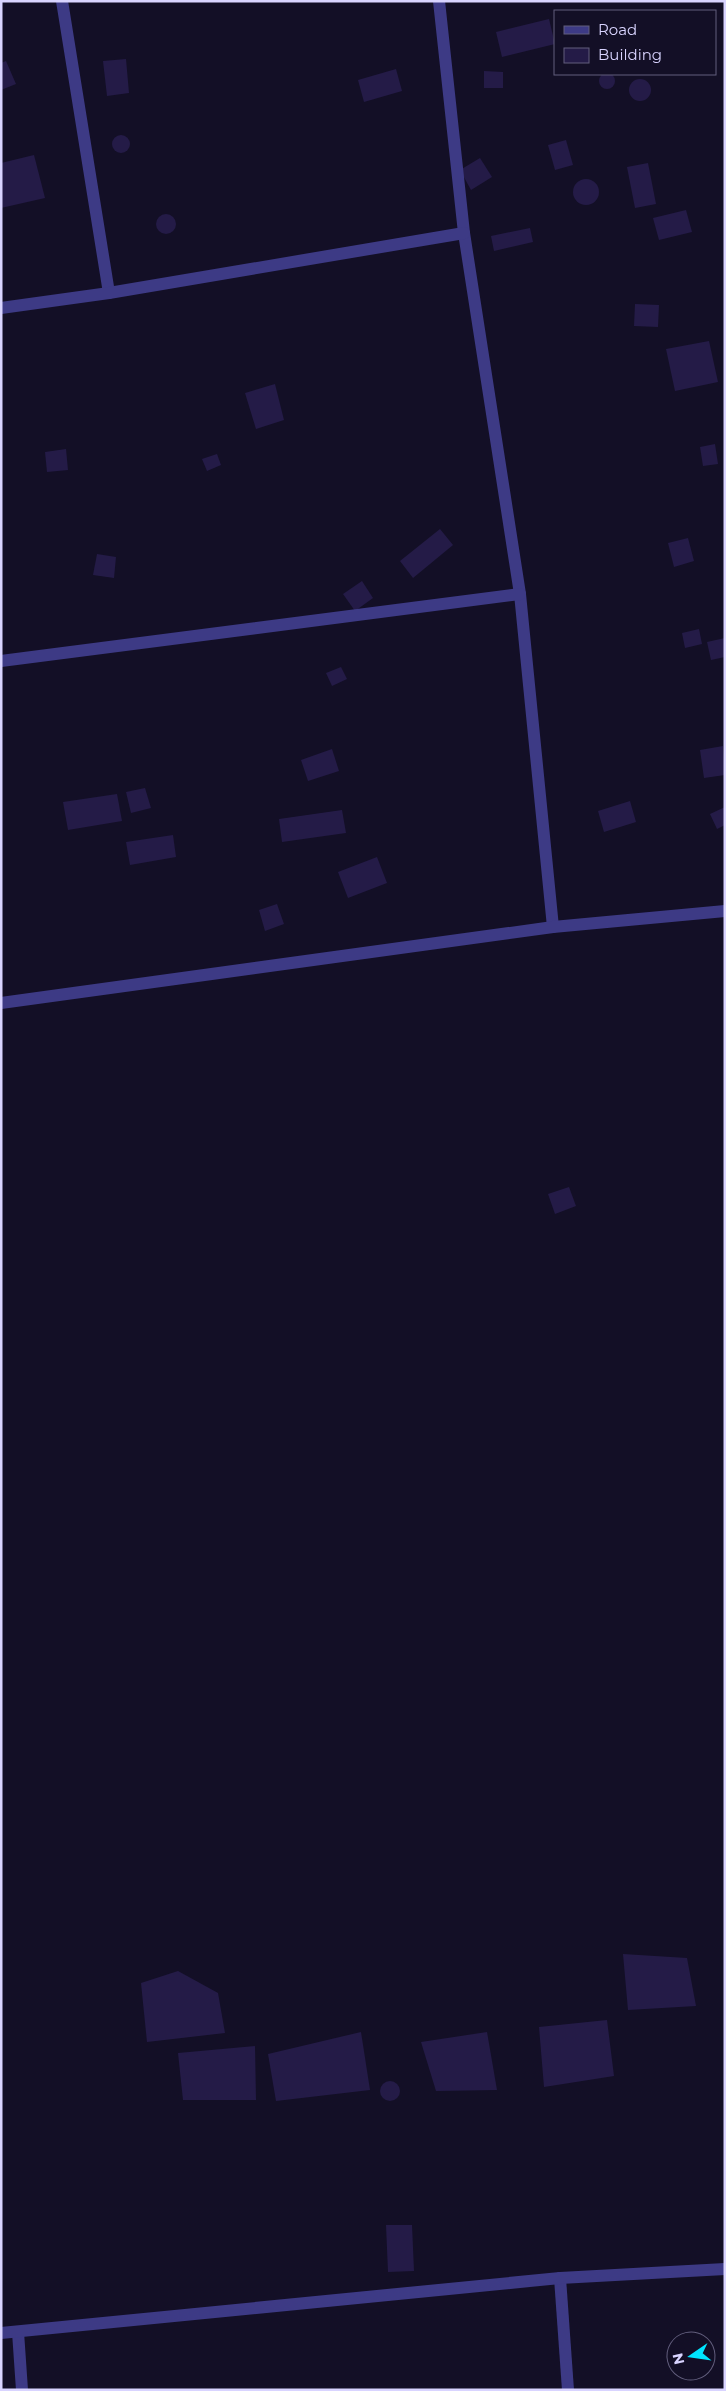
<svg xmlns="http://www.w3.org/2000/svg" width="726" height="2391" viewBox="0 0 726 2391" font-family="Montserrat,sans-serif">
  <rect width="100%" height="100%" fill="#130f26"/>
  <g fill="#241b47">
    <path d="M549,19L555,44L502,57L496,32Z"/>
    <path d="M126,59L129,93L107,96L103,61Z"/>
    <path d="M6,61L16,84L1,90V63Z"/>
    <path d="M396,69L402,91L364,102L358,80Z"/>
    <path d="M484,71L503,72V88H484Z"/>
    <circle cx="607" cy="81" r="8"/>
    <circle cx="640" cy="90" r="11"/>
    <circle cx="121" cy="144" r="9"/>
    <path d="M566,140L573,165L555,170L548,145Z"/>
    <path d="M34,155L45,198L1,208V163Z"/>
    <path d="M480,158L492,177L471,190L460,170Z"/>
    <path d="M648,163L656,204L635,208L627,167Z"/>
    <circle cx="586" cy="192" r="13"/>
    <path d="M686,210L692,232L659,240L653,218Z"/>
    <circle cx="166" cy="224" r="10"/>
    <path d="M530,228L533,242L494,251L491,236Z"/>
    <path d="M635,304L659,305L658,327L634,326Z"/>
    <path d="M709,341L718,382L675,391L666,349Z"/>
    <path d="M275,384L284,420L256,429L245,393Z"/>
    <path d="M715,444L718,464L703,466L700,447Z"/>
    <path d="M66,449L68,470L47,472L45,452Z"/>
    <path d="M217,454L221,465L207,471L202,459Z"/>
    <path d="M440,529L453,545L413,578L400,561Z"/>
    <path d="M688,538L694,561L674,567L668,543Z"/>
    <path d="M97,554L116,557L114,578L93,575Z"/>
    <path d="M362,581L373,598L355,611L343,594Z"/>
    <path d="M699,629L702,644L685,648L682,633Z"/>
    <path d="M725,638V657L711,660L707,642Z"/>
    <path d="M341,667L347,679L332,686L326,673Z"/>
    <path d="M723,746L725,775L704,778L700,750Z"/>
    <path d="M332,749L339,771L308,781L301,760Z"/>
    <path d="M145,788L151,808L131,813L126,792Z"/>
    <path d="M117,794L122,821L68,830L63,802Z"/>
    <path d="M630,801L636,822L604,832L598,811Z"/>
    <path d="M725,807V825L717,829L710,814Z"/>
    <path d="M342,810L346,833L282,842L279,819Z"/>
    <path d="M173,835L176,857L130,865L126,842Z"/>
    <path d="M377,857L387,883L348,898L338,872Z"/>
    <path d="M277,904L284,924L265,931L259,910Z"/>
    <path d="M569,1187L576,1206L555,1214L548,1194Z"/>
    <path d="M623,1954L687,1958L696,2006L628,2010Z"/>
    <path d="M178,1971L218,1993L225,2033L147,2042L141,1983Z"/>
    <path d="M607,2020L614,2076L544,2087L539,2027Z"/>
    <path d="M361,2032L370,2090L276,2101L268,2054Z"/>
    <path d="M487,2032L497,2090L436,2091L421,2042Z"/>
    <path d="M255,2046L256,2100H183L178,2053Z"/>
    <circle cx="390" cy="2091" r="10"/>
    <path d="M386,2225H412L414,2271L388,2272Z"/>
  </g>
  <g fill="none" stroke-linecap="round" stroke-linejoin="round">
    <g stroke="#3d3a85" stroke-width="12">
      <path d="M62,1L109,293"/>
      <path d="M439,1L464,233L520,594L553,927"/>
      <path d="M1,308L109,293L464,233"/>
      <path d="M1,661L520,594"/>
      <path d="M1,1003L553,927L725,911"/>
      <path d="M560,2278L568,2390"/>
      <path d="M18,2332L22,2390"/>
      <path d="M1,2333L560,2278L725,2269"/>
    </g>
  </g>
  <rect width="726" height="2391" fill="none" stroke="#d9d4ff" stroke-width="5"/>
  <rect x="554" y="10" width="162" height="65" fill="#130f26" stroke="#625e7d"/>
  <rect x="564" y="26" width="25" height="8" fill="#3d3a85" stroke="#625e7d"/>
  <text x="598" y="35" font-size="15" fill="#d9d4ff">Road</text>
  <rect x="564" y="48" width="25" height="15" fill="#241b47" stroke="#625e7d"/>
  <text x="598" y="60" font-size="15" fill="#d9d4ff">Building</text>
  <g transform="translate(691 2356) rotate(257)"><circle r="24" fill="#130f26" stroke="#625e7d"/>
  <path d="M0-4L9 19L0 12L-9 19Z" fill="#00e5ff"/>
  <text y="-8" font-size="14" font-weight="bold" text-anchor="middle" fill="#d9d4ff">N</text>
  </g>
</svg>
